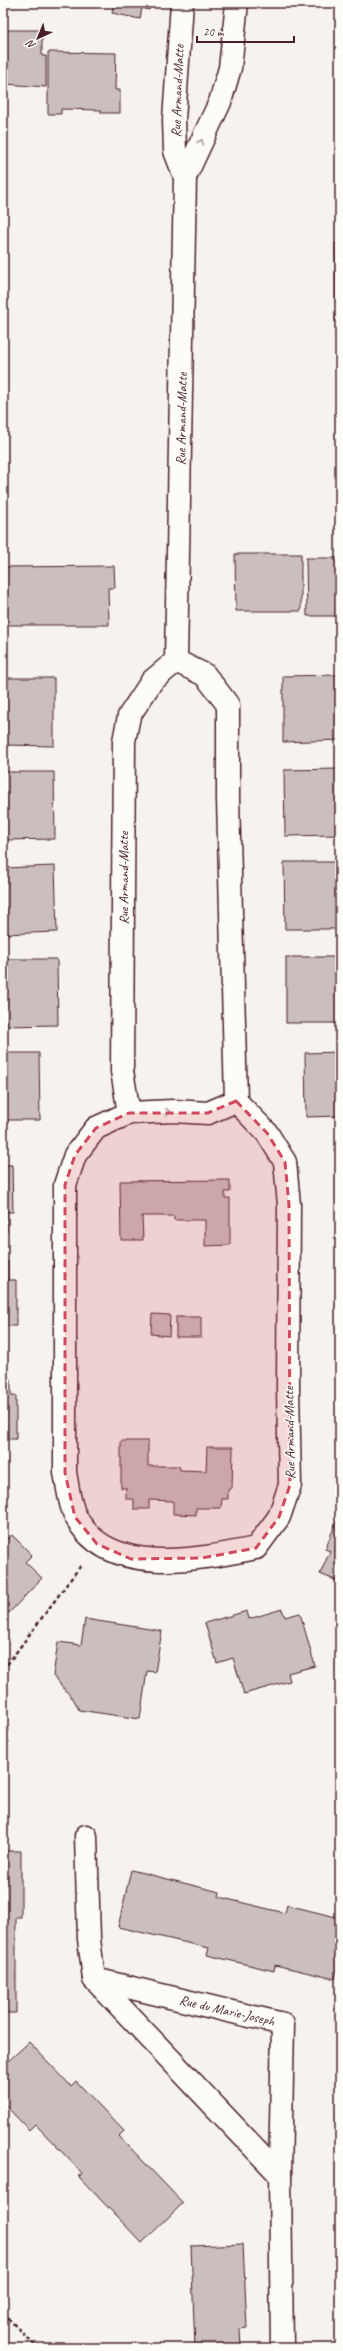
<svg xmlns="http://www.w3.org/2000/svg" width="343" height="2351" viewBox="0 0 343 2351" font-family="Caveat,sans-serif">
  <rect width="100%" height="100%" fill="#f6f3ef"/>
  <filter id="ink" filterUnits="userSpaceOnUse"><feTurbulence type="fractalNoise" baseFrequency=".025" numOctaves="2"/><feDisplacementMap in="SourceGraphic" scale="8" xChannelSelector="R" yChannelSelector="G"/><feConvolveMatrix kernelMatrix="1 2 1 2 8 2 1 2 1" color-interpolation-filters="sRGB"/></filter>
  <g filter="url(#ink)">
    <g fill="#cbbfbe" stroke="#4a1f2b">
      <path d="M114,3H150L149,10L142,8L140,19L112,13Z"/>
      <path d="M314,3H340V8Z"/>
      <path d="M3,30H42V56H46V87L5,84V87H3Z"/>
      <path d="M48,52L116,53L115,90H120V113H101V110L61,109V114H48Z"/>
      <rect x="339" y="104" width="1" height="68"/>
      <path d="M339,175H340V241Z"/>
      <path d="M335,243H340V308H336Z"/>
      <rect x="336" y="310" width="4" height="67"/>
      <path d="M235,554H301V611H236Z"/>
      <path d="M306,558H340V616H307Z"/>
      <path d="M114,566L115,588H108L109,625H3V567Z"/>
      <path d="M339,675L340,740L283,742V676Z"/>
      <path d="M3,678H54V746L3,745Z"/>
      <path d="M339,769L340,835L285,836L284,770Z"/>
      <path d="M3,772H54L55,839L3,840Z"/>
      <path d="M284,862H340V929H285Z"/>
      <path d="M55,866L57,932L3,934V868Z"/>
      <rect x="286" y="957" width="54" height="66"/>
      <path d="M3,959H57L58,1025L3,1026Z"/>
      <path d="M340,1052V1116L306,1117L305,1053Z"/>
      <path d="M3,1053H39L40,1120H3Z"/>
      <path d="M3,1165H12L13,1212H7V1232H3Z"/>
      <path d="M230,1180V1192H225V1198H230V1245L205,1246V1220H174V1216H142L143,1240H121L120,1181Z"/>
      <path d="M3,1262H8V1280H16V1326H3Z"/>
      <path d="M152,1314L170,1315L169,1336L151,1334Z"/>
      <rect x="176" y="1317" width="25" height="20"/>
      <path d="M3,1379H11V1396H16V1439H3Z"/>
      <path d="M121,1441H148V1466H179L180,1470L206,1471L207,1447H233L232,1488L228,1490V1499H222L221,1508H196V1515L173,1514V1501L149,1500V1509H134V1499H126V1488H121Z"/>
      <path d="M340,1513V1582L320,1574L330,1551L325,1549Z"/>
      <path d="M3,1533L8,1539L12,1535L32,1555L25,1562L42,1578L9,1613L3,1608Z"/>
      <path d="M282,1609L285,1617L300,1613L315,1666L288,1673L290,1681L244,1694L233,1658L217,1663L205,1623L247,1611L249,1619Z"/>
      <path d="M85,1619L162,1631L155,1672L147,1671L140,1719L79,1710L74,1700L53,1676L58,1642L81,1645Z"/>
      <path d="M3,1851H21V1917H16V2013H3Z"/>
      <path d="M131,1870L220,1892L219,1897L285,1913L287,1905L340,1918V1958L335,1979L275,1965L274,1971L207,1955L209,1948L118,1927Z"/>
      <path d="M29,2042L71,2086L76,2081L124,2131L119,2136L183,2203L142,2243L79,2177L82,2173L35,2124L29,2130L3,2103V2066Z"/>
      <path d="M243,2244L247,2328L240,2329L241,2348H195L191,2246Z"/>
    </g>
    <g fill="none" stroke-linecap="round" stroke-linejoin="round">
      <g stroke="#4a1f2b" stroke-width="25">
        <g id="minor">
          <path d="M185,177L220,102L230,68L237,3"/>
          <path d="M176,661L205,675L228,705V799L236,1101L267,1133L285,1162L289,1205L288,1388L290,1485L279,1517L256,1548C201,1559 108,1579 76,1517C69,1505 68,1486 65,1473V1185L75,1155L96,1128L129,1113L122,1071L124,741L129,716L152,681Z"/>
          <path d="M176,661L185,177L175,151L174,120L182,3"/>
          <path d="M129,1113L173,1111L208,1113L236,1101"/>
          <path d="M86,1836L89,1939L94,1979L280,2175L282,2348"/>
          <path d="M94,1979L283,2024L280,2175"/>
        </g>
      </g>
      <g stroke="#4a1f2b" stroke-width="2.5" stroke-dasharray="4 3" stroke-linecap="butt">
        <path d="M3,1670L82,1564"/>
        <path d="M3,2313L37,2348"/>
      </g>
      <use href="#minor" stroke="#fdfcf7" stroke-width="22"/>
    </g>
    <defs><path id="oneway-chevron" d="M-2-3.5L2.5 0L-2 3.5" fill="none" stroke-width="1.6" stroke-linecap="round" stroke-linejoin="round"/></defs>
    <g stroke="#ac999b">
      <use href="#oneway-chevron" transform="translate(201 142) rotate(-65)"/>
      <use href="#oneway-chevron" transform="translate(168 1112) rotate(-2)"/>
    </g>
  </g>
  <path fill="#d1495b" fill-opacity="0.2" stroke="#d1495b" stroke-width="3" stroke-dasharray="8 5" stroke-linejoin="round" d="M236,1101L267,1133L285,1162L289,1205L290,1485L279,1517L256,1548L202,1558L131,1559L97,1544L75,1517L65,1473V1185L75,1155L96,1128L129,1113H208Z"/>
  <g text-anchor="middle" stroke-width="3" stroke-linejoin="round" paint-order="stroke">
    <g font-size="14" fill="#4a1f2b" stroke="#fdfcf7">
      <text transform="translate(177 91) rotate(-88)" y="5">Rue Armand-Matte</text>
      <text transform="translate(181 419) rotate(-89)" y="5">Rue Armand-Matte</text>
      <text transform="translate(123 878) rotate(-90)" y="5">Rue Armand-Matte</text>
      <text transform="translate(289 1433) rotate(-91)" y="5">Rue Armand-Matte</text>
      <text transform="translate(227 2010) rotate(13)" y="5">Rue du Marie-Joseph</text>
    </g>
  </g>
  <rect width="343" height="2351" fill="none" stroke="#fdfcf7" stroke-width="16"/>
  <rect x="8" y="8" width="327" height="2335" fill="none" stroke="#4a1f2b" stroke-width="1.5" filter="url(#ink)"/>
  <g transform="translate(38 38) rotate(224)" stroke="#fdfcf7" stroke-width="3" paint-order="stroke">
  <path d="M0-3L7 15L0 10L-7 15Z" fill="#4a1f2b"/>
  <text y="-6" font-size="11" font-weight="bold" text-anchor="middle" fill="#4a1f2b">N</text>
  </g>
  <path d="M197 36v6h97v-6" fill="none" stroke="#4a1f2b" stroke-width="2"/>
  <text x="203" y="36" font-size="12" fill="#4a1f2b" stroke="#fdfcf7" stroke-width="3" paint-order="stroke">20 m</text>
</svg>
